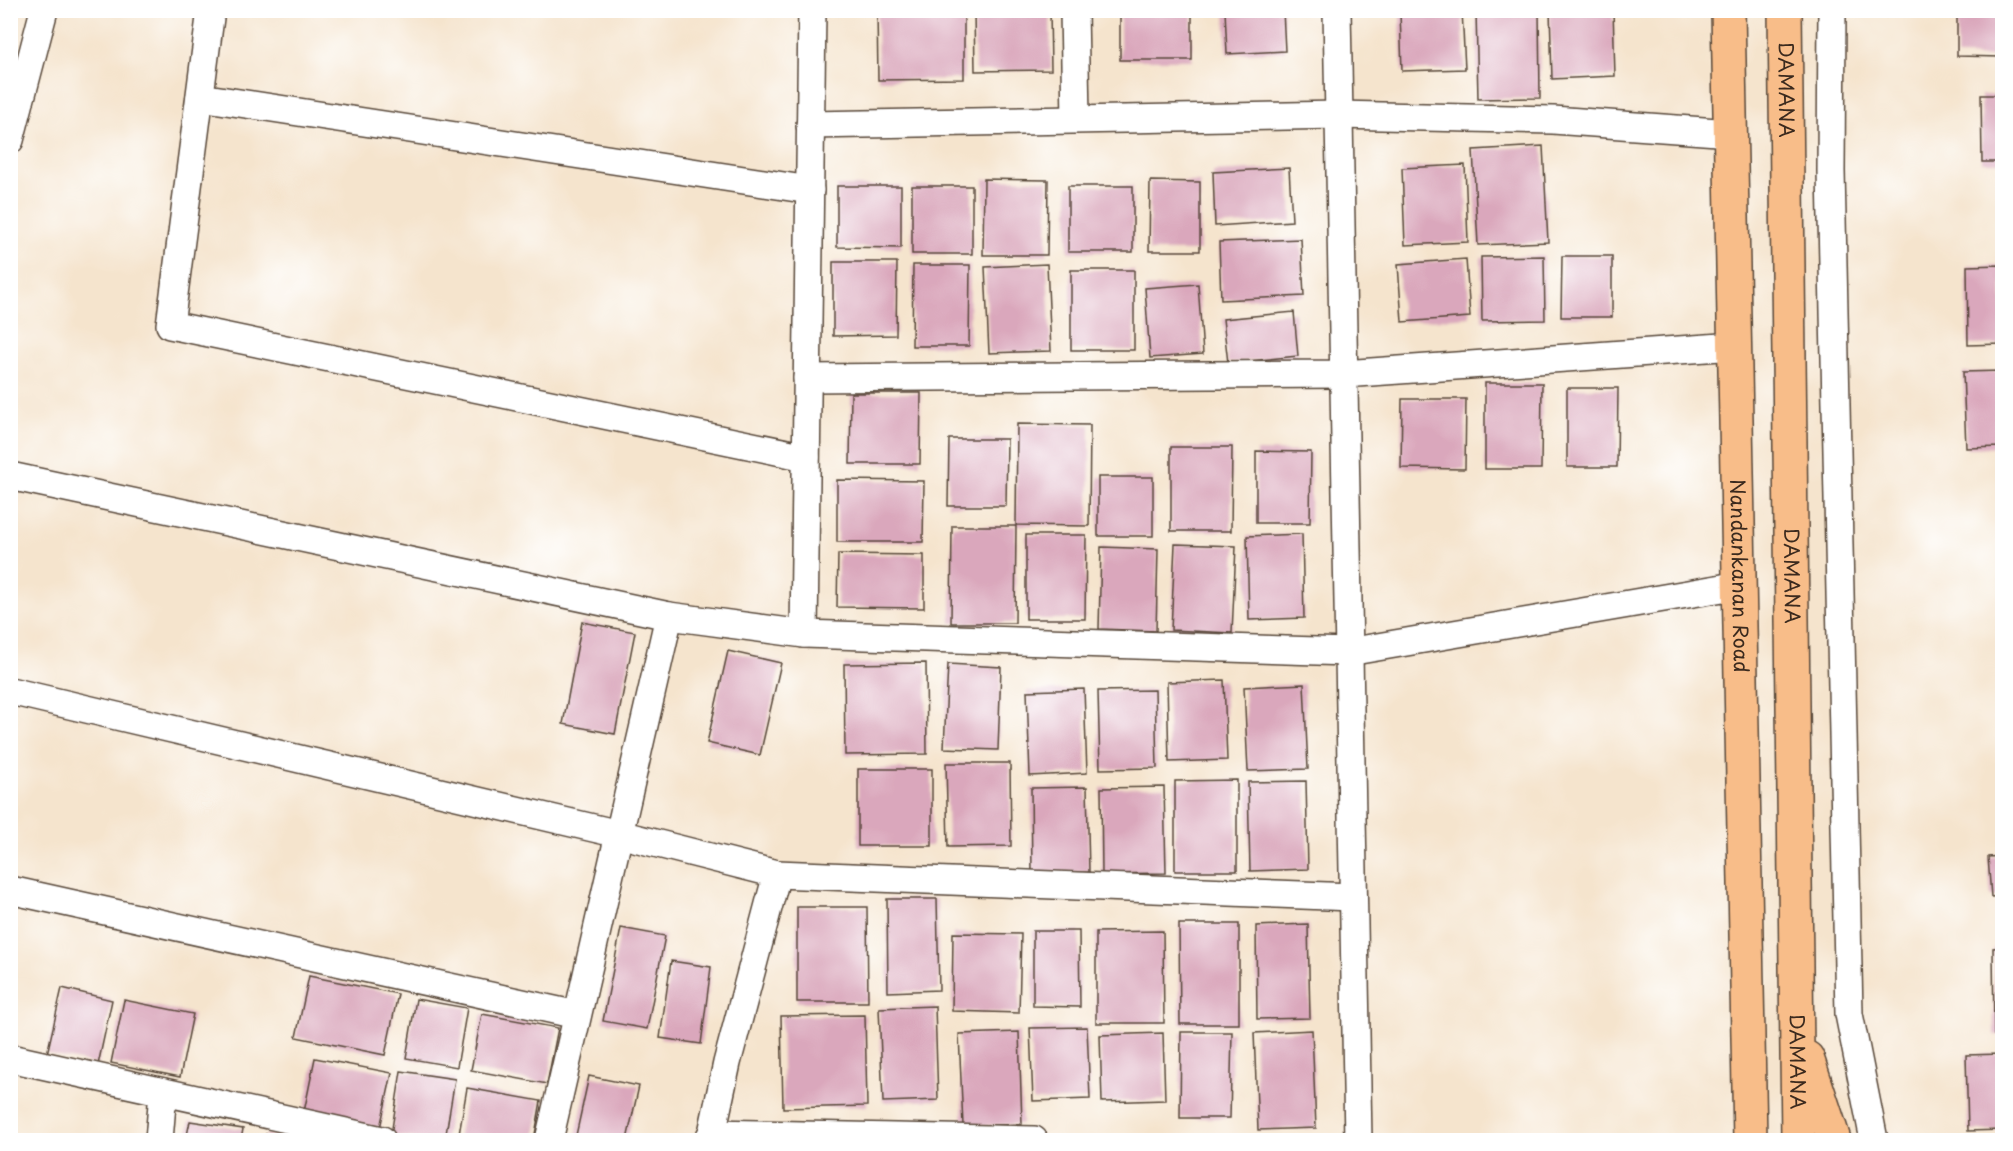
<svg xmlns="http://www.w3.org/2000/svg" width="2013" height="1151" viewBox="0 0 2013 1151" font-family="'Playpen Sans',sans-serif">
  <rect width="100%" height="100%" fill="#fff"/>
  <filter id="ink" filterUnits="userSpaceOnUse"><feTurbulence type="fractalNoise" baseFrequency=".0167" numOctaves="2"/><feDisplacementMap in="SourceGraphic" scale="12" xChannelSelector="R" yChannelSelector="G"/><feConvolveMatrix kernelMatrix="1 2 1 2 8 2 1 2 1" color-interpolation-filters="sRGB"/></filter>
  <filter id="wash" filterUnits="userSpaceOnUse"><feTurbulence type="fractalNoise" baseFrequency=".008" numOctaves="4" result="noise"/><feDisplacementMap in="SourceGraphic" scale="24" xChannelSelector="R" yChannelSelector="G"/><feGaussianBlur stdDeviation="1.35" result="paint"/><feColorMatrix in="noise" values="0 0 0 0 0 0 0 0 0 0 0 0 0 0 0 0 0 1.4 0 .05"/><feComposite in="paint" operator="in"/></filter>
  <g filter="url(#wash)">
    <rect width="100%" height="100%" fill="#f5e4cd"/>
    <g id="blocks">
      <g fill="#daa7bc">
        <path d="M877,10H964V79L878,80Z"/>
        <path d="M1050,10L1051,70L975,71L974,11Z"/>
        <rect x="1120" y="10" width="72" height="50"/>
        <path d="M1225,10H1283L1285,51L1227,54Z"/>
        <path d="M1462,10L1465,69L1402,71L1400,12Z"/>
        <path d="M1539,10L1540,98L1478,99L1476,11Z"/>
        <path d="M1550,10H1613L1615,76L1552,79Z"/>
        <path d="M1957,10H2002V57L1957,56Z"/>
        <path d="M1981,95H2002V162H1982Z"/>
        <path d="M1543,146L1548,242L1478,245L1473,150Z"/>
        <path d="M1465,165L1468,242L1405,245L1402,168Z"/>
        <path d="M1289,168L1292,221L1215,226L1213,172Z"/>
        <path d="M984,179L1048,180L1047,255H983Z"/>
        <path d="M1150,181L1200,182V251H1149Z"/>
        <path d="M837,186H901V248L837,247Z"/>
        <rect x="912" y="186" width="60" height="68"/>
        <rect x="1068" y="186" width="65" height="66"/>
        <path d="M1301,239L1304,296L1221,300L1219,242Z"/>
        <path d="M1544,256L1545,320L1482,321L1481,257Z"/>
        <path d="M1562,256H1612V317H1561Z"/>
        <path d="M1466,259L1470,317L1402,322L1398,264Z"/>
        <path d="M833,262H897L896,335L833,336Z"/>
        <path d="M1047,264L1051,351L989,353L985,267Z"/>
        <path d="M913,265H970L969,346H912Z"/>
        <path d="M2002,265V344L1968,345L1967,266Z"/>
        <rect x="1071" y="270" width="63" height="80"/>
        <path d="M1198,284L1203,354L1150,358L1145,288Z"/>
        <path d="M1294,312L1298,356L1228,363L1223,319Z"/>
        <path d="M2002,371V447L1966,448L1963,372Z"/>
        <path d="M1485,383H1542L1541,469H1485Z"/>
        <path d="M1567,388H1618L1617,467H1567Z"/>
        <path d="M851,393H921L920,464H850Z"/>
        <path d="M1402,399H1466L1465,469L1401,468Z"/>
        <path d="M1017,424L1090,425L1089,526L1016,525Z"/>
        <path d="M949,439H1007L1006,506H948Z"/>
        <path d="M1171,447H1232L1231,531H1171Z"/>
        <path d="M1256,451L1311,452L1310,523H1256Z"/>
        <rect x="1098" y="477" width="55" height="59"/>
        <path d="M837,480L924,481L923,542H837Z"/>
        <path d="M952,526H1016L1015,623H951Z"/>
        <path d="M1302,534L1304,618L1249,620L1247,536Z"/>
        <path d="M1026,535H1086L1085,619H1026Z"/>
        <path d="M1175,544L1236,546L1232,633L1171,630Z"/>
        <path d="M1101,547L1158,549L1156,631L1099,629Z"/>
        <path d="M838,554L924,555V608L837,607Z"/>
        <path d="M582,622L635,632L615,734L563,724Z"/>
        <path d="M728,651L781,663L760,755L707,743Z"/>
        <path d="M926,663L927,754L845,755L844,664Z"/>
        <path d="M948,664L1001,667L998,750L944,748Z"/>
        <path d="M1224,680L1227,760L1169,762L1167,682Z"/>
        <path d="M1304,684L1308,769L1248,771L1244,687Z"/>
        <path d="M1084,689L1087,773L1030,776L1027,691Z"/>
        <path d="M1155,690L1157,768L1100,769L1098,691Z"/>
        <path d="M946,763H1010L1011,846L948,847Z"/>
        <rect x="858" y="769" width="74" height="77"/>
        <path d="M1237,780V871H1175V781Z"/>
        <path d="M1306,781L1308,869L1250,871L1248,782Z"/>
        <path d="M1087,787L1089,872L1032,873L1031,788Z"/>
        <path d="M1164,787L1166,873L1102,874L1101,788Z"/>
        <path d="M2002,856V896L1991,897L1988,857Z"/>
        <path d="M887,899H937L939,990L888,992Z"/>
        <path d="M797,907H867L868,1002H797Z"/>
        <path d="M1179,924H1239V1024H1180Z"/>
        <path d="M1308,924L1310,1018L1257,1019L1256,926Z"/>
        <path d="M621,928L665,936L647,1029L603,1021Z"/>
        <path d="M1033,931H1079L1080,1007L1033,1006Z"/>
        <path d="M1163,931L1164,1023H1096V932Z"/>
        <path d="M953,933L1021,934L1019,1013L952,1011Z"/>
        <path d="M2002,947V1035H1994L1993,948Z"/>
        <path d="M671,961L711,967L701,1044L660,1038Z"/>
        <path d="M309,976L398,994L385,1055L296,1037Z"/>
        <path d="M62,988L112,1000L98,1065L47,1054Z"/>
        <path d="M416,999L467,1008L457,1067L406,1058Z"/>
        <path d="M124,1000L193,1014L180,1077L111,1063Z"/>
        <path d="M935,1006L938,1100L883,1102L879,1008Z"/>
        <path d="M482,1014L558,1028L547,1084L471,1070Z"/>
        <path d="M865,1015L867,1106L783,1108L781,1016Z"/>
        <path d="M1087,1027L1090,1099L1033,1101L1030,1028Z"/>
        <path d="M1312,1030L1316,1128L1258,1130L1254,1033Z"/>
        <path d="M1019,1032L1022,1124L963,1126L959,1034Z"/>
        <path d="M1181,1032H1232L1230,1118H1180Z"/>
        <path d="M1163,1033L1165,1100L1102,1102L1100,1035Z"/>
        <path d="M2002,1054V1130L1968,1131L1966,1055Z"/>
        <path d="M315,1058L392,1073L380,1128L304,1112Z"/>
        <path d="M401,1071L455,1079L445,1140H428L391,1135Z"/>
        <path d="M589,1076L639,1086L627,1140H575Z"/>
        <path d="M467,1088L541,1101L534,1140H458Z"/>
        <path d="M190,1121L243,1129L241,1140H186Z"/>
        <path d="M266,1134L291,1140H265Z"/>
      </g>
    </g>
  </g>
  <g filter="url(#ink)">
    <use href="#blocks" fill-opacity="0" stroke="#574638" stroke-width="1.5"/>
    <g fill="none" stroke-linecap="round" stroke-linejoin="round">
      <g stroke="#574638" stroke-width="30">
        <g id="street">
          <path d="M211,10L170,325L806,457"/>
          <path d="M1074,10L1076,119"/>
          <path d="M1337,10L1358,1140"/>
          <path d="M1832,10L1831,171L1849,1014L1874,1140"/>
          <path d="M200,97L810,190"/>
          <path d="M810,125L1338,115L1553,120L1731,133"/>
          <path d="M10,140L44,10"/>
          <path d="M807,378L1343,374L1735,346"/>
          <path d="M10,476L669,616L804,634L1348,652L1740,585"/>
          <path d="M804,634L812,10"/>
          <path d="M10,691L619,834L777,874L727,1063L712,1133"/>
          <path d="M777,874L1353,897"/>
          <path d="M10,890L577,1015"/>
          <path d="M10,1058L382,1140"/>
          <path d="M159,1140L163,1092"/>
          <path d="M549,1140L669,616"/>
          <path d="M708,1140L712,1133L1034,1140"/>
        </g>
      </g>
      <g stroke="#574638" stroke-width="36">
        <g id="primary">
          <path id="s1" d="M1728,10L1750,1140"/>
          <path id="s2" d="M1785,10L1798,1140"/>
          <path d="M1807,1058L1834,1140"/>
        </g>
      </g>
      <use href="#street" stroke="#fff" stroke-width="27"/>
      <use href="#primary" stroke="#f8bd89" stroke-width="33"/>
    </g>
  </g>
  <g text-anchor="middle" stroke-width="4.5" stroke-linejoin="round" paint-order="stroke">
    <g font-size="20" fill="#3b2a1e" stroke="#fff">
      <text dy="7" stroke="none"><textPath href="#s2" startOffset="80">DAMANA</textPath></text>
      <text dy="7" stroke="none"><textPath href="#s1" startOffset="566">Nandankanan Road</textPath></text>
      <text dy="7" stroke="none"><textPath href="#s2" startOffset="566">DAMANA</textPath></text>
      <text dy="7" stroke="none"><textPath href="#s2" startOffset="1052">DAMANA</textPath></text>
    </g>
  </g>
  <rect width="2013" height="1151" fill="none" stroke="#fff" stroke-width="36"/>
</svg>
